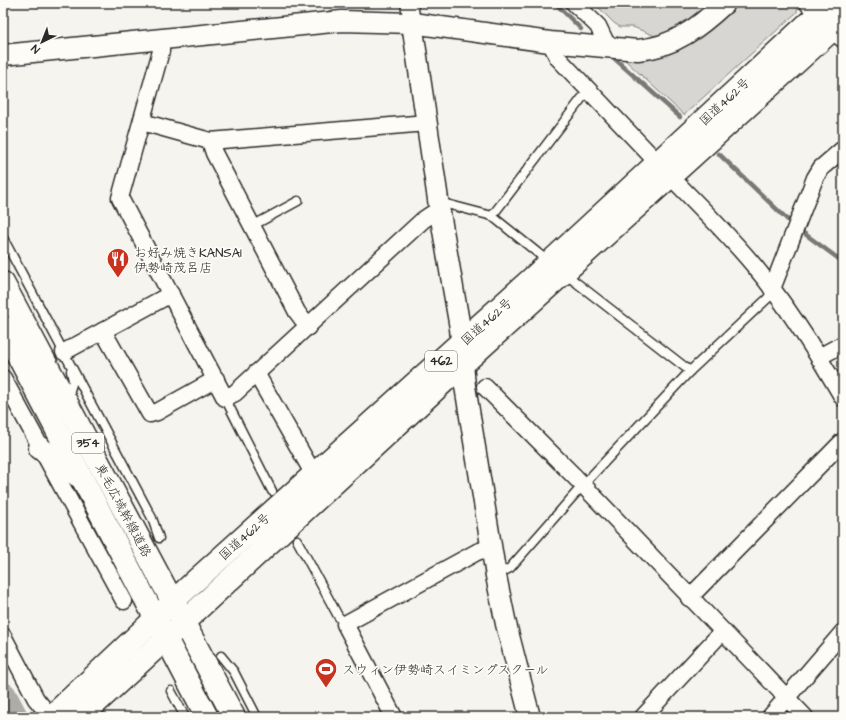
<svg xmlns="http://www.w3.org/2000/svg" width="846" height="720" viewBox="0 0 846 720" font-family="'Architects Daughter','Klee One',sans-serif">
  <rect width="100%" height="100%" fill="#f5f4ef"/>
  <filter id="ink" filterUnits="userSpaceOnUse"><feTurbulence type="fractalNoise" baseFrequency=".025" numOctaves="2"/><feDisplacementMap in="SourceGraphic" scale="8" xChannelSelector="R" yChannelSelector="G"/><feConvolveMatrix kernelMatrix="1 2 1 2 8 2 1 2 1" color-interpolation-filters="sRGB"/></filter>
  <g filter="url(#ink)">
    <g fill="#d7d6d2" stroke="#81807e">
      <path d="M594,3H712L692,21L660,38L633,27H620L614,23Z"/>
      <path d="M739,3H798L797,12L684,115L625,60C636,59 649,60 660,57C691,49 716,24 739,3Z"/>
    </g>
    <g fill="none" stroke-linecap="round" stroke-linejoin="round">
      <g stroke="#797877" stroke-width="4.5">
        <path d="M555,3L581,29"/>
        <path d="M615,59L680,117"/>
        <path d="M719,154L788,220"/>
        <path d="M805,234L843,262"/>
      </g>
      <path stroke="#adaca9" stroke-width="28" d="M3,696L14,717"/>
      <g stroke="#2b2b2b" stroke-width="11">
        <g id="service">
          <path d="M439,202L492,216L549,262"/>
          <path d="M492,216L582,98L590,91"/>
          <path d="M252,226L298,201"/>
          <path d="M3,238L152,518L159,538"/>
          <path d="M564,273L690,371"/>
          <path d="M68,396L73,381L71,371"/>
          <path d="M225,398L272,491"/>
          <path d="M297,540L338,616L345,624"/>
          <path d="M497,575L510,568L583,485L690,371L768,298L772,289"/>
          <path d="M221,656L234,672L257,717"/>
          <path d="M171,691L185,717"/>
        </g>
      </g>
      <g stroke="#2b2b2b" stroke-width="19">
        <g id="minor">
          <path d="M409,3L412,23"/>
          <path d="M574,3L598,26L608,47"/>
          <path d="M161,38V51L120,198L225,398L235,393L423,220L432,214L440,213"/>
          <path d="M550,42L558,58L658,163"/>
          <path d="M142,122L210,141L427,123"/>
          <path d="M210,141L214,153L297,312L308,327"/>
          <path d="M670,176C699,206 730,236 756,268C789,308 817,353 843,398"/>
          <path d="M772,289L815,178L821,168L843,149"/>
          <path d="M103,331L150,414L157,412L216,379"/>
          <path d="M64,352L171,294"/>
          <path d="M819,357L843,344"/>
          <path d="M256,373L313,473"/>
          <path d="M3,378L124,601"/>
          <path d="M485,387L583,485L805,717"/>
          <path d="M689,598L843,441"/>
          <path d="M3,636L36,699L51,717"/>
          <path d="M394,717L345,624L477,552L491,547"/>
          <path d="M643,717L722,632"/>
          <path d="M770,717L843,632"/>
        </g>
      </g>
      <g stroke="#2b2b2b" stroke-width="23">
        <g id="tertiary">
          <path d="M810,3L843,37"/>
          <path d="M412,23L440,213L460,328L465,386L496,576L506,624L530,717"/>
          <path d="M3,55L342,21L412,23L550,42L638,50C674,47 699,27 725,3"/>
        </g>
      </g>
      <g stroke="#2b2b2b" stroke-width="25">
        <g id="trunk">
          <path d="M3,283L234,717"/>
          <path d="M3,327L207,717"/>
          <path d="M40,448L78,476"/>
          <path d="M51,717L194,582L549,263L830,3"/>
          <path d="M81,717L462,365L843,20"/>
        </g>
      </g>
      <use href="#service" stroke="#fdfcf7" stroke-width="8"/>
      <use href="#minor" stroke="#fdfcf7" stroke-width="16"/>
      <use href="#tertiary" stroke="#fdfcf7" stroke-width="20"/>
      <use href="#trunk" stroke="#fdfcf7" stroke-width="22"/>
    </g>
  </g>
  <defs>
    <g id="restaurant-pin" transform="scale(1.15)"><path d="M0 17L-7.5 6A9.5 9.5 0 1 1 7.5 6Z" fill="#c8321e" stroke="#fdfcf7"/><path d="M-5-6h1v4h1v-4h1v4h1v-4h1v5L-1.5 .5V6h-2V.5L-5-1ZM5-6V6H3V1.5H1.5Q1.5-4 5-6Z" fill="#fff"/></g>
    <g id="stadium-pin" transform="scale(1.15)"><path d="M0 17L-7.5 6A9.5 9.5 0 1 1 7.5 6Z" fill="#c8321e" stroke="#fdfcf7"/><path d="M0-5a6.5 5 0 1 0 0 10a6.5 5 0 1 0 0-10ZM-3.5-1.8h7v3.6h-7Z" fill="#fff"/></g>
  </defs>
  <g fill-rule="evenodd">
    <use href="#restaurant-pin" x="118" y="259"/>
    <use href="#stadium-pin" x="326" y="669"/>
  </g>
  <g text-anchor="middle" stroke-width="3.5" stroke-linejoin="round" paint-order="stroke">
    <g fill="#fdfcf7" stroke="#6a6a68" stroke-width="1">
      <rect x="425" y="351" width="32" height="20" rx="3"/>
      <rect x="72" y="433" width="32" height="20" rx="3"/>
    </g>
    <g font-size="12" font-weight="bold" fill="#2b2b2b">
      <text x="441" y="365">462</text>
      <text x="88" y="447">354</text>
    </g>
    <g font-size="13" fill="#2b2b2b" stroke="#fdfcf7">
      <text transform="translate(724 101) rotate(-43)" y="5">国道462号</text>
      <text transform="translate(486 321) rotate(-42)" y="5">国道462号</text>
      <text transform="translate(124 510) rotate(62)" y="5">東毛広域幹線道路</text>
      <text transform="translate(244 536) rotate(-42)" y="5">国道462号</text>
    </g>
    <g font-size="13" fill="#2b2b2b" stroke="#fdfcf7" text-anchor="start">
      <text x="134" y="257">お好み焼きKANSAI<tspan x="134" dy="15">伊勢崎茂呂店</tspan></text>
      <text x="342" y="674">スウィン伊勢崎スイミングスクール</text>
    </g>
  </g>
  <rect width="846" height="720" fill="none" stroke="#fdfcf7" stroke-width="16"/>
  <rect x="8" y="8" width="830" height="704" fill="none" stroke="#2b2b2b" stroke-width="1.5" filter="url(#ink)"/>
  <g transform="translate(42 42) rotate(223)" stroke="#fdfcf7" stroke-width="3" paint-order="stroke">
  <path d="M0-3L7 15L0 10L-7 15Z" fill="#2b2b2b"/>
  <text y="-6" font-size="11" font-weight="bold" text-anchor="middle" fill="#2b2b2b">N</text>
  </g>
</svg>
